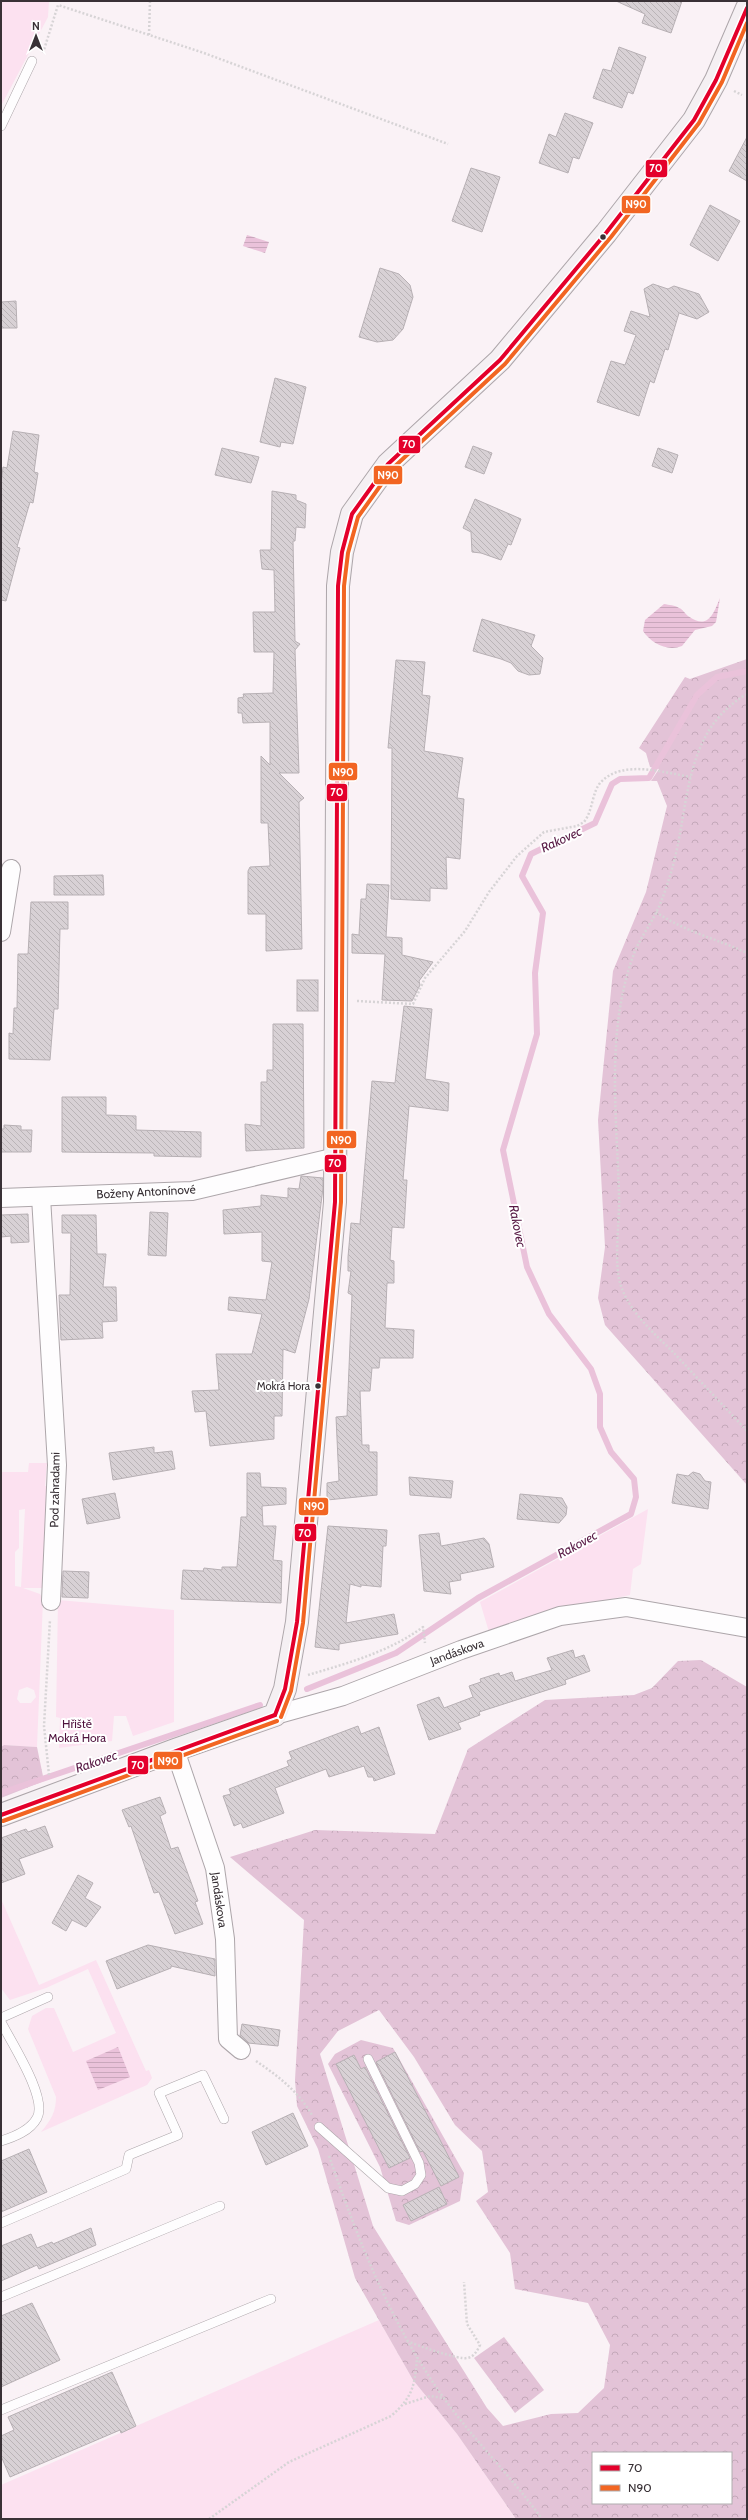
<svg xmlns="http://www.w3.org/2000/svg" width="748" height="2520" viewBox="0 0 748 2520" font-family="Cabin,sans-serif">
  <defs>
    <pattern id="forest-crowns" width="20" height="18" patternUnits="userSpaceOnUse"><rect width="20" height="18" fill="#e3c3d7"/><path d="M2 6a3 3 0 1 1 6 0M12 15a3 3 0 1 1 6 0" fill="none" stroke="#c4a8b9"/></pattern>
    <pattern id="water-rules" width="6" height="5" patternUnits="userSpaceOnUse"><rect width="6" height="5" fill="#eac2da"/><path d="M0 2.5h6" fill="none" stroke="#c9a7bc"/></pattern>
    <pattern id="building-back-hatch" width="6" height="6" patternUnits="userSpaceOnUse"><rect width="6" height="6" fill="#d8d1d5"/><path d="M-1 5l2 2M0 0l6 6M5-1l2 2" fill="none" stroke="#bab4b7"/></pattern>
  </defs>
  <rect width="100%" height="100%" fill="#faf2f6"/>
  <g fill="#fce1f0" fill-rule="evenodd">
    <path d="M1,1H49L48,17L1,106Z"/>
    <path d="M29,1463H47L45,1486H48L44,1588H23L40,1594L43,1600L37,1747L4,1745L1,1747V1472H28ZM25,1509L21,1587L15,1586V1552L19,1548V1510ZM27,1687L34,1690L36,1697L31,1703H20L17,1699L19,1690Z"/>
    <path d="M648,1509L641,1564L633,1569L630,1595L546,1613L489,1632L480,1602Z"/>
    <path d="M58,1600L174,1610V1722L133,1736L126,1716H114L112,1741L59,1748L60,1718L56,1717Z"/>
    <path d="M1,1899L39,1985L96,1960L146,2071L149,2070L152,2078L147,2085L41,2132C51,2120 56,2112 56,2097L28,2029L32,2016L46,2008H54L73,2052L116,2033L88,1969L46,1988L10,2000L1,1988Z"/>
    <path d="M379,2320L413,2380L457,2434L516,2519H1V2485Z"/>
  </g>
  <g fill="url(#forest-crowns)" fill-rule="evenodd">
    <path d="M747,659V1485L605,1325L598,1298L605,1247L598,1120L613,971L646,892L667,806L657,781H651L659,769L650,767L646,753L639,748L685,677L690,679Z"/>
    <path d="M701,1660L747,1687V2519H516L457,2434L413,2380L355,2278L318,2149L297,2106L295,2080L304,1920L230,1857L315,1830L435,1834L468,1749L545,1700L634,1695L652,1688L678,1661ZM379,2010L414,2057L455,2125L482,2151L488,2192L476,2201L510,2253L515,2289L588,2303L610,2345L604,2388L578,2413L551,2414L503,2426L487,2408L373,2226L320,2054L338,2031ZM593,2453H731V2503H593Z"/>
    <path d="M4,1745L37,1747L44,1781L1,1798V1747Z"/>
    <path d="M361,2040L393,2048L464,2173L460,2201L409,2225L396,2221L380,2167L328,2064L335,2054Z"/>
    <path d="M504,2337L544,2390L515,2413L474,2358Z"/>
  </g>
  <g fill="url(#water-rules)">
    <path d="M247,235L269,242L265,253L243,246Z"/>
    <path d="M720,598L716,622L712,626L695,630L682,646C667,652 651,643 643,631L645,620L664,604C669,605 675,605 679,608C683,609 685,614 688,616C708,630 713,615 720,598Z"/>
    <path d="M118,2047L130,2077L98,2090L86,2061Z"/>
  </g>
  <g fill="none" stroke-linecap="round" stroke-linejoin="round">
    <g stroke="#eac2da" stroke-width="6">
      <path d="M307,1689L396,1653L478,1598L631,1514L636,1497L634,1479L611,1452L600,1427V1394L591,1369L549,1314L527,1267L503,1150L537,1034L535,973L543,913L522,876L531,854L595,823L612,784L620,779L649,778L697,695L717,677L747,671"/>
      <path d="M1,1793L260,1705"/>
    </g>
  </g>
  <g fill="url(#building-back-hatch)" stroke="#b7b0b4">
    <path d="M616,1H682L671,33L642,23L645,14Z"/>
    <path d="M619,47L646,57L633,94L628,92L622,108L593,98L603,69L611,71Z"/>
    <path d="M565,113L593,123L579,159L573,157L568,173L539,163L549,134L556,137Z"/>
    <path d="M747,137V181L729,171Z"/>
    <path d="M471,168L500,177L482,232L452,221Z"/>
    <path d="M710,205L740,221L718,261L690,245Z"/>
    <path d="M380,268L399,274L410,285L413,297L403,329L393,340L377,342L359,337Z"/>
    <path d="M653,284L668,289L674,286L699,294L709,312L697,319L679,313L668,350L665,349L654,383L650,381L639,416L597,402L611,361L625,365L636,335L624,331L631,311L650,317L644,289Z"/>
    <path d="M16,301L17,328H1V302Z"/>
    <path d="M275,378L306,387L293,444L281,442L280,447L260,442Z"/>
    <path d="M13,431L39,435L34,472L38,473L33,503L30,502L17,547L20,548L6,601L1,600V483L3,467L7,468Z"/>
    <path d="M473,446L492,453L484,474L465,467Z"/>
    <path d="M222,448L259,457L251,483L215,475Z"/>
    <path d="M658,448L678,455L672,473L652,466Z"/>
    <path d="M272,491L296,495V500L306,504L305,528L296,527L295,541H293L295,641L300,644L295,650L299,773H279L304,798L299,802L302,949L266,951V914H248V871L250,867L270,866L268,823H261V756L270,765V722L243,723L242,713H238V698L244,697L243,694L273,693L274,652H254L253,612H275L274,570L262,569L260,550H271Z"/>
    <path d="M475,499L521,519L511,545L508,544L501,560L481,553L472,552L471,532L463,528Z"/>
    <path d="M482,619L535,635L531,646L543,658L540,674L529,675L518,671L511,663L501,659L473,651Z"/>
    <path d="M396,660L425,662L422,695L430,696L424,751L463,758L457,798L464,799L460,859L446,857L447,889L430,888V901L391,899L392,748H388Z"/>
    <path d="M103,875L104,895H54V876Z"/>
    <path d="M367,884L389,885L386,937L402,938V955L433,962L419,981L420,985L412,1001L382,1000L385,954L352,953V934L359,935L361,899H366Z"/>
    <path d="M31,902H68V929H60L58,1009H54L50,1060L9,1059V1033L13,1034L14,1008H17L18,954H28Z"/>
    <rect x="297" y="980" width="21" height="31"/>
    <path d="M404,1006L432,1009L425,1079L449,1083L448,1111L409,1106L403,1180H407L404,1228L392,1227L390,1260L394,1261V1283H387L385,1328L414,1330L413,1358H380L379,1368H372L370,1391H360L362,1445H369V1452H377V1495L327,1500V1483L339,1481L336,1417L347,1416L352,1295L348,1293L351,1271H348V1257L351,1223L360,1224L372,1081L395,1083Z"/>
    <path d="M273,1024H303L304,1148L246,1151L245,1124L261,1126V1082H267V1070H273Z"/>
    <path d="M62,1097H106V1115L136,1116V1130L201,1132V1157L154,1156V1153L62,1152Z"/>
    <path d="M4,1125L21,1126V1130H32L31,1152H1V1129H4Z"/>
    <path d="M301,1176L323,1178V1188L309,1299L295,1353L283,1349L282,1416H274V1439L210,1446L206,1411L195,1412L192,1391L219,1390L216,1354H252L262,1314L228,1310L229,1297L266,1300L272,1262L262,1261V1232L224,1234L223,1210L261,1206V1195L288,1198V1188L299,1189Z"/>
    <path d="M150,1212L168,1213L166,1256L148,1255Z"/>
    <path d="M28,1214L29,1242L11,1243V1236L1,1237V1215Z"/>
    <path d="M62,1215H96L97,1254H106L103,1287H116L117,1321L102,1322L103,1338L61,1340L59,1295H70L71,1233H62Z"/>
    <path d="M154,1447V1453L172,1451L175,1469L113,1480L109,1453Z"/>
    <path d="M693,1472L700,1474L705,1481L711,1482L708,1509L672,1503L677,1474L688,1476Z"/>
    <path d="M247,1473H260L261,1487L286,1488V1504L262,1506L263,1526H276L273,1560L282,1561L281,1603L181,1599L183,1570L203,1571L204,1568L222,1570V1567H237L241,1517H247Z"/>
    <path d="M409,1477L453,1481L451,1498L410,1495Z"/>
    <path d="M115,1493L120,1518L87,1524L82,1499Z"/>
    <path d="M520,1494L562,1498L567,1507L566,1515L559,1523L517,1519Z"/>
    <path d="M328,1526L387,1530L386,1546H383L381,1587L361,1585V1587L350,1584L346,1623L394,1614L398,1634L339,1644V1650L315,1647Z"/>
    <path d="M439,1533L441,1546L484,1538L489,1544L494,1567L460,1574L461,1580L449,1582L451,1594L424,1591L419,1535Z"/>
    <path d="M63,1571L89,1572L88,1598L62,1597Z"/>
    <path d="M573,1650L575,1658L584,1655L590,1671L565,1680L566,1684L479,1712L480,1715L458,1723L461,1729L429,1740L417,1705L439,1697L444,1708L473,1697L469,1686L481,1682L480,1679L499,1673L500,1676L512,1672L515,1681L552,1670L547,1658Z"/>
    <path d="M358,1726L361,1734L379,1727L395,1774L374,1781L373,1777H368L364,1766L329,1777L326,1769L275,1788L284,1813L243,1828L241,1823L234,1826L223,1796L231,1794L229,1789L289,1766L287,1761L292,1759L289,1752Z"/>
    <path d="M160,1797L166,1813L160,1816L171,1849L178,1847L198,1901L195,1902L203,1924L175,1934L159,1892L154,1893L131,1826L129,1827L122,1810Z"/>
    <path d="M45,1826L53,1847L19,1859L25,1874L1,1883V1838L26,1829L28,1832Z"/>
    <path d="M78,1875L93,1883L85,1898L101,1907L86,1927L72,1920L66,1931L52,1923Z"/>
    <path d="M148,1945L215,1959V1976L171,1966V1968L117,1989L106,1961Z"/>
    <path d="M242,2024L280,2030L278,2046L248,2043L240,2036Z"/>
    <path d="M395,2052L459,2177L441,2186L423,2151L420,2152L376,2062Z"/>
    <path d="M354,2055L361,2069L365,2067L410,2158L389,2168L336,2064Z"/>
    <path d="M293,2113L308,2146L266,2165L252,2132Z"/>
    <path d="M29,2149L47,2192L1,2212V2161Z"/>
    <path d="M439,2187L447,2204L411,2221L403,2205Z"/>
    <path d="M91,2228L96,2245L39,2269L37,2265L1,2281V2246L31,2234L37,2248L52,2242L53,2244Z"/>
    <path d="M32,2303L60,2360L1,2387V2316Z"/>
    <path d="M112,2372L136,2426L121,2433L120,2430L10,2477L1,2456V2436L14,2430L8,2417Z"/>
  </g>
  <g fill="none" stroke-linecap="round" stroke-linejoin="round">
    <g stroke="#ada6aa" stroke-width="10">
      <g id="lane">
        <path d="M1,126L32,61"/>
        <path d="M1,2018L48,1997"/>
        <path d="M1,2022C11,2042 48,2098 37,2118C30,2131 14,2137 1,2141"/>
        <path d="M319,2127L388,2188L402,2191L415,2184L421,2175L419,2163L368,2059"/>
        <path d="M1,2223L126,2169L129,2155L178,2135L159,2093L203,2075L224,2119"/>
        <path d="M1,2297L220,2206"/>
        <path d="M1,2410L271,2299"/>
      </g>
    </g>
    <g stroke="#ada6aa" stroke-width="20">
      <g id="street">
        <path d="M1,932L11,869"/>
        <path d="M41,1197L57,1465L51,1601"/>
        <path d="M1,1198L192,1191L336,1157"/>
        <path d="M275,1715L343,1696L461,1650L560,1616L626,1607L747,1628"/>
        <path d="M175,1750L215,1868L225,1939L228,2039L241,2050"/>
      </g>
    </g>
    <g stroke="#ada6aa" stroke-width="24">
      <path id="secondary" d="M1,1815L175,1750L275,1715L285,1689L297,1622L335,1202L338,586L342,552L352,514L388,464L500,360L606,233L694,120L716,80L747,8"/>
    </g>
    <g stroke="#d7d4d6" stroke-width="2.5" stroke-dasharray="2 2" stroke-linecap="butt">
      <path d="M149,35L150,1"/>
      <path d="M43,53L58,5L204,53L448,144"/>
      <path d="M734,91L742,95"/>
      <path d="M747,694C682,731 690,807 672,869C668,883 663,898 657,911C650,925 641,937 635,951C605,1029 617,1115 619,1196C620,1220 613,1264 621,1286C630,1313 655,1334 674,1353C698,1379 723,1405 747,1431"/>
      <path d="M656,912C683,931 717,939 747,953"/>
      <path d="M357,1001L413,1004L425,978L465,931L489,892L517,856L544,832L577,826L584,822C593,811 592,791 601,782C623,759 665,773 691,777"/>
      <path d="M308,1675C348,1663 389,1652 423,1627L425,1643"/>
      <path d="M49,1775L44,1726L50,1620"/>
      <path d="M256,2061C278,2076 299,2092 312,2115"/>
      <path d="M329,2156C359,2242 390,2322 443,2397C473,2439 511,2476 542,2519"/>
      <path d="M407,2341C416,2345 459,2360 467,2358C474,2357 477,2351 480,2345L467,2324L464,2282"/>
      <path d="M405,2404L430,2396L443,2398"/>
      <path d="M209,2519L289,2462L391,2416C413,2397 415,2385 417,2357"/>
    </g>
    <use href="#lane" stroke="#fefdfe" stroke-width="9"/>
    <use href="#street" stroke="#fefdfe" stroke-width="18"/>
    <use href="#secondary" stroke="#f5f0f3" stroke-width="22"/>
    <g stroke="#fff" stroke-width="7">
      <g id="bus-1">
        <path d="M275,1715L285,1689L297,1622L335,1202L338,586L342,552L352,514L388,464L500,360L606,233L694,120L716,80L747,8"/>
        <path d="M1,1815L275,1715"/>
      </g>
    </g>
    <g stroke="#fff" stroke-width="7">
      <g id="bus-2">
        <path d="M281,1717L291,1691L303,1623L341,1202L344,586L348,553L358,517L393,468L505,364L611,237L699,123L722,82L747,23"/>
        <path d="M3,1821L277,1721"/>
      </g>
    </g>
    <use href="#bus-1" stroke="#e4002b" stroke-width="4"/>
    <use href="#bus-2" stroke="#f26522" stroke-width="4"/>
  </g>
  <g fill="#393136" stroke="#fff" stroke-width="1.5">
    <circle cx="603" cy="237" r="3.5"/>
    <circle cx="318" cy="1386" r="3.5"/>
  </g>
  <g text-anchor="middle" stroke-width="4" stroke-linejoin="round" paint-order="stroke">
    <g font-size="11" fill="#393136" stroke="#fff" text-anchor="end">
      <text x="310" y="1390">Mokrá Hora</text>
    </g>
    <g font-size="12" fill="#393136" stroke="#fff">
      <text transform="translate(146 1192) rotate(-3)" y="4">Boženy Antonínové</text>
      <text transform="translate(55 1490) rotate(-89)" y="4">Pod zahradami</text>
      <text transform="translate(457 1652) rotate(-20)" y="4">Jandáskova</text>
      <text transform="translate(219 1900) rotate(82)" y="4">Jandáskova</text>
    </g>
    <g font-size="12" fill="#4f123d" stroke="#fff">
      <text x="77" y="1728">Hřiště<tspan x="77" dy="14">Mokrá Hora</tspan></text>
    </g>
    <g font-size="13" font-style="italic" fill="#571944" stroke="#fff">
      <text transform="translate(561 839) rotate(-25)" y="5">Rakovec</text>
      <text transform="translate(518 1226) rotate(79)" y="5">Rakovec</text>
      <text transform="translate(577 1544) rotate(-29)" y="5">Rakovec</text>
      <text transform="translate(96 1761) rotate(-19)" y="5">Rakovec</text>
    </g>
  </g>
  <g stroke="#fff" stroke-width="1.5">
    <rect x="645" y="159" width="23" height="19" rx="4" fill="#e4002b"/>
    <rect x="621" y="195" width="30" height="19" rx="4" fill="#f26522"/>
    <rect x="398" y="435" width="23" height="19" rx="4" fill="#e4002b"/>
    <rect x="373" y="465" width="30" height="20" rx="4" fill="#f26522"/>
    <rect x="328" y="762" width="30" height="19" rx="4" fill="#f26522"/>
    <rect x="326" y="783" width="22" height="19" rx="4" fill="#e4002b"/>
    <rect x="326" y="1130" width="31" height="19" rx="4" fill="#f26522"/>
    <rect x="324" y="1154" width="23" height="19" rx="4" fill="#e4002b"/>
    <rect x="298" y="1497" width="31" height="19" rx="4" fill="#f26522"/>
    <rect x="294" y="1523" width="23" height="19" rx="4" fill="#e4002b"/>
    <rect x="153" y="1751" width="30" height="19" rx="4" fill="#f26522"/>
    <rect x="127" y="1755" width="22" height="20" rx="4" fill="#e4002b"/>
  </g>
  <g font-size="11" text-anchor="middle" font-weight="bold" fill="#fff">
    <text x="656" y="172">70</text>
    <text x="636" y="208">N90</text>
    <text x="409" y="448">70</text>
    <text x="388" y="479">N90</text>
    <text x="343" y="776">N90</text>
    <text x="337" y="796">70</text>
    <text x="341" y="1144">N90</text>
    <text x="335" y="1167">70</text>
    <text x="314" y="1510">N90</text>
    <text x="305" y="1537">70</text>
    <text x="168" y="1765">N90</text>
    <text x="138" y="1769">70</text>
  </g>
  <rect width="748" height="2520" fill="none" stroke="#393136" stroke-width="4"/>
  <rect x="592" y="2452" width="140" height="52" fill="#ffffff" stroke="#b0adaf"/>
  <rect x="600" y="2465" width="20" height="6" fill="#e4002b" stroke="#b0adaf"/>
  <text x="628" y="2472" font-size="12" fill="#393136">70</text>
  <rect x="600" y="2485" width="20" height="6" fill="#f26522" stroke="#b0adaf"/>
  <text x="628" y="2492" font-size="12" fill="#393136">N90</text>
  <g transform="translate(36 36)" stroke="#ffffff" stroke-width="3" paint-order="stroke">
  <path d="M0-3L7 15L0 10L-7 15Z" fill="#393136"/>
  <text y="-6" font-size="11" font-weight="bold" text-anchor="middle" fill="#393136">N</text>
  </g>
</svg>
